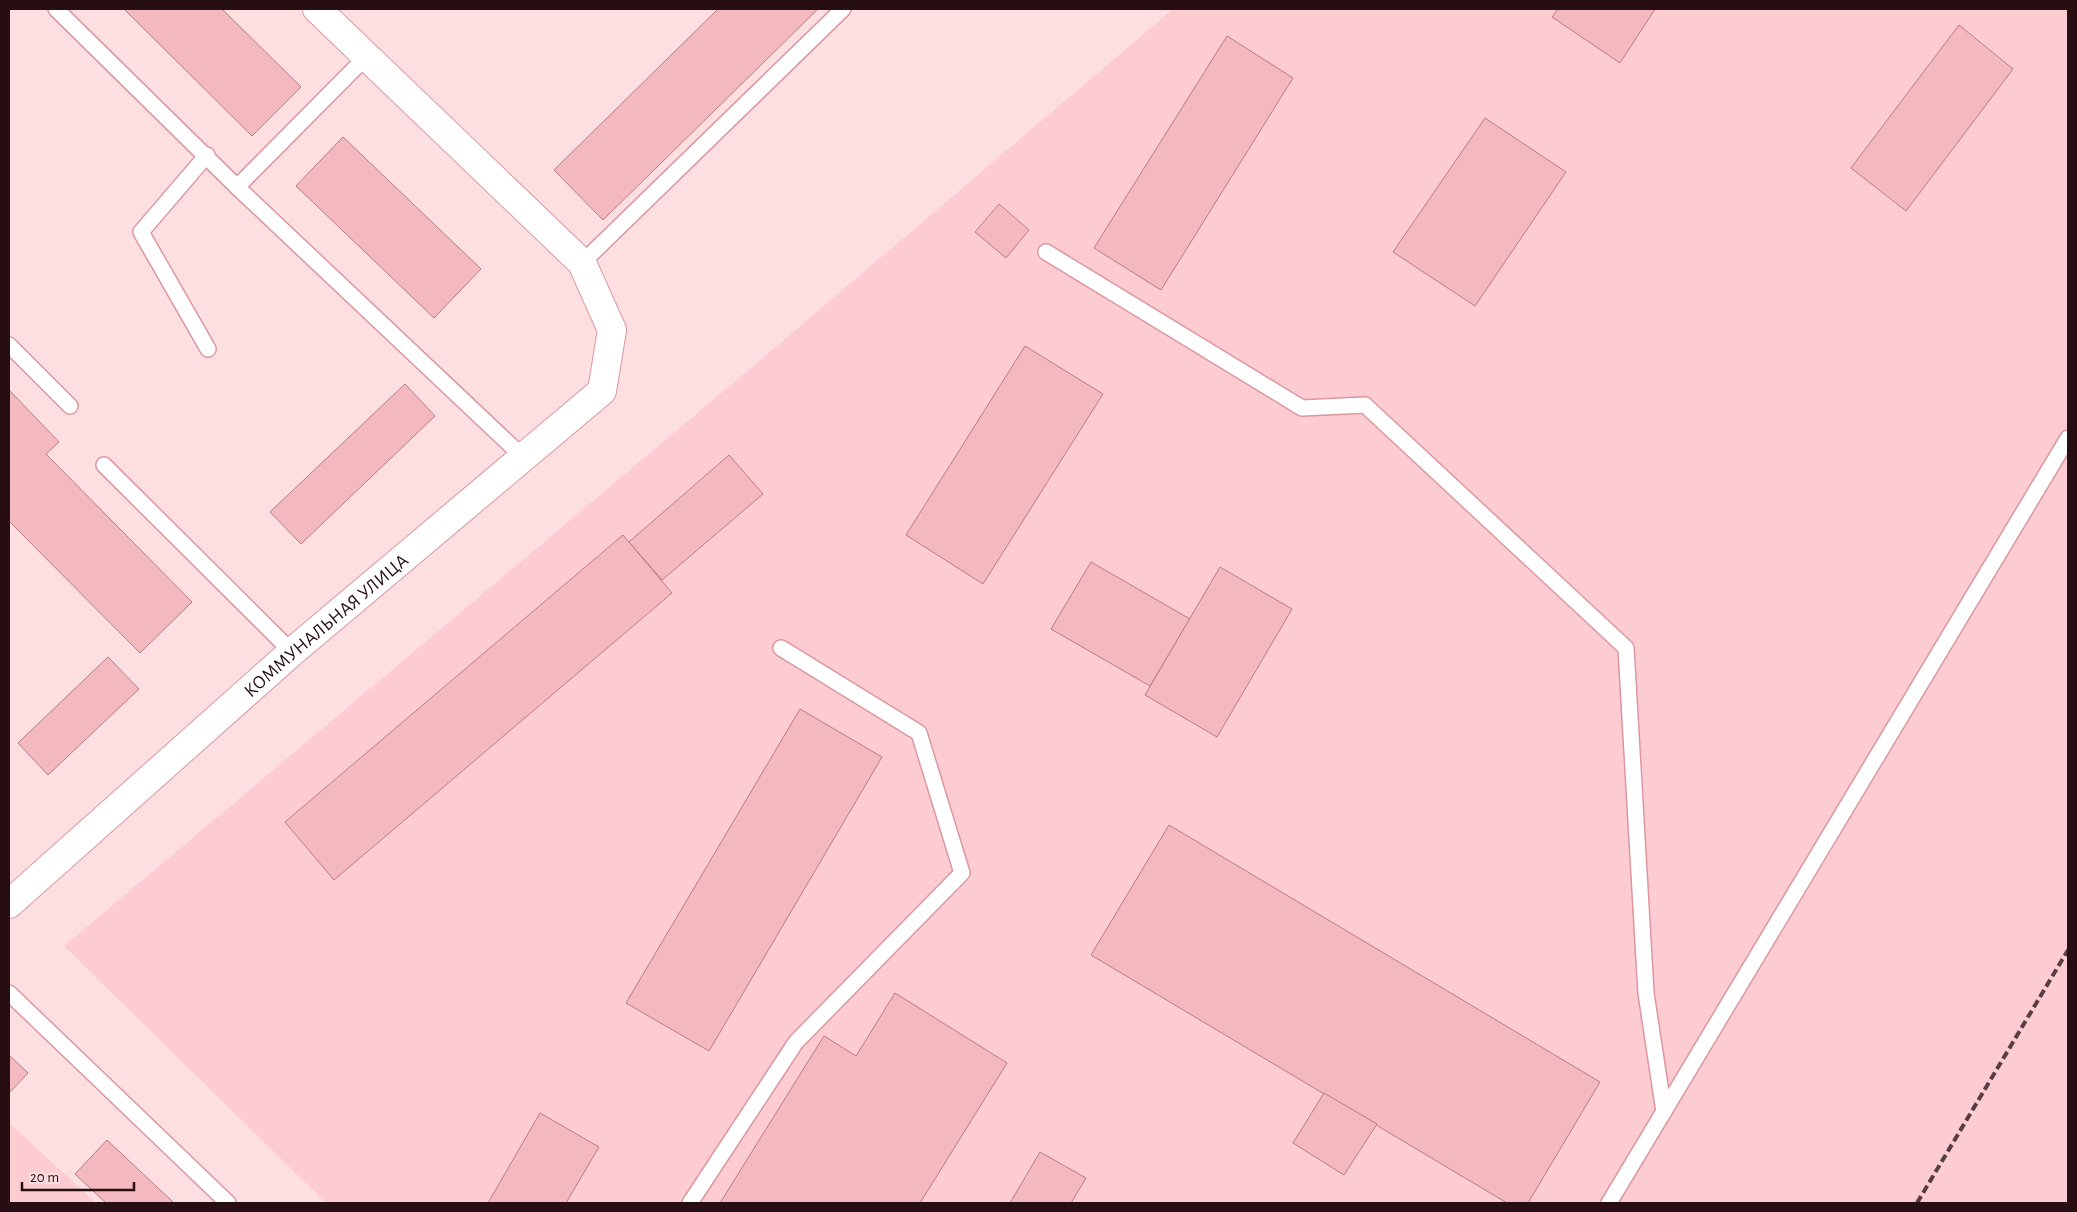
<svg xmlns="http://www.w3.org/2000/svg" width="2077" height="1212" viewBox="0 0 2077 1212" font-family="'Alegreya Sans',sans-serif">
  <rect width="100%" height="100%" fill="#fddfe2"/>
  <g fill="#fdccd2">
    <path d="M1173,9H2068V1203H326L64,946L745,373Z"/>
    <path d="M9,1123L96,1203H9Z"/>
  </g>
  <g fill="#f4b8bf" stroke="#bc7a83">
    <path d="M124,9H222L301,87L252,136Z"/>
    <path d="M718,9H818L603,220L554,170Z"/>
    <path d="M1558,9H1655L1620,63L1552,17Z"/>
    <path d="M1959,25L2013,69L1906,211L1851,168Z"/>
    <path d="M1227,36L1293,78L1161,290L1094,248Z"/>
    <path d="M1485,118L1566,172L1475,306L1393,252Z"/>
    <path d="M343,137L481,269L434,318L296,186Z"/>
    <path d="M999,204L1029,230L1006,258L975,232Z"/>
    <path d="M1025,346L1103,394L983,584L906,535Z"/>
    <path d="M405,384L435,416L301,544L270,512Z"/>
    <path d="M9,390L59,442L46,454L192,602L140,653L9,521Z"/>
    <path d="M729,455L763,494L662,580L629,542Z"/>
    <path d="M623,535L672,593L334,880L285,822Z"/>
    <path d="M1091,562L1190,619L1150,686L1051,629Z"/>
    <path d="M1220,567L1292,609L1217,737L1145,695Z"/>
    <path d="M108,657L139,689L48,775L18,743Z"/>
    <path d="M800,709L882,757L709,1051L626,1003Z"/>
    <path d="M1169,825L1600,1082L1528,1203H1507L1091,955Z"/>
    <path d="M895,993L1007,1063L920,1203H720L824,1036L856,1056Z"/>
    <path d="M9,1055L28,1073L10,1092L9,1091Z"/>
    <path d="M1324,1093L1377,1124L1344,1175L1293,1143Z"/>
    <path d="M540,1113L599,1147L566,1203H488Z"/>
    <path d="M107,1140L174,1203H106L75,1174Z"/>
    <path d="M1040,1152L1086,1178L1071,1203H1010Z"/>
  </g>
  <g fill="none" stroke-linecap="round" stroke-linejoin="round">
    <g stroke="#dc97a0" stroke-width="18">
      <g id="lane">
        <path d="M56,9L237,187L523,457"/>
        <path d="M207,155L141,232L208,349"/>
        <path d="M237,187L366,57"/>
        <path d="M1046,252L1302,408L1365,405L1626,648L1646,993L1664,1112"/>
        <path d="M582,263L843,9"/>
        <path d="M9,345L70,406"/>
        <path d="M104,465L292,652"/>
        <path d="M9,993L228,1203"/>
        <path d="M690,1203L796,1042L962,873L919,733L781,648"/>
        <path d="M1609,1203L2068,438"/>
      </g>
    </g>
    <g stroke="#dc97a0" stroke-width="30">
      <g id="street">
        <path id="s1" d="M9,904L292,652L602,391L612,330L582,263L317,9"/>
      </g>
    </g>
    <use href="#lane" stroke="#fff" stroke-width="15"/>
    <use href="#street" stroke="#fff" stroke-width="28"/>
    <path stroke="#583e42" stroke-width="4" stroke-dasharray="8 4" stroke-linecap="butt" d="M1917,1203L2068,950"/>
  </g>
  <g text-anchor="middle" stroke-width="4" stroke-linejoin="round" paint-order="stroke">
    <g font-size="19" fill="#260e12" stroke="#fddfe2">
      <text dy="7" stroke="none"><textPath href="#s1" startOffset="422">КОММУНАЛЬНАЯ УЛИЦА</textPath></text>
    </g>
  </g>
  <rect width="2077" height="1212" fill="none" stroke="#260e12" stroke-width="20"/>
  <path d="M22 1182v8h112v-8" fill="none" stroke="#260e12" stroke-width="2.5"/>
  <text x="30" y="1182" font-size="15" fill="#260e12" stroke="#fddfe2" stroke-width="4" paint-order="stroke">20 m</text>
</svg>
